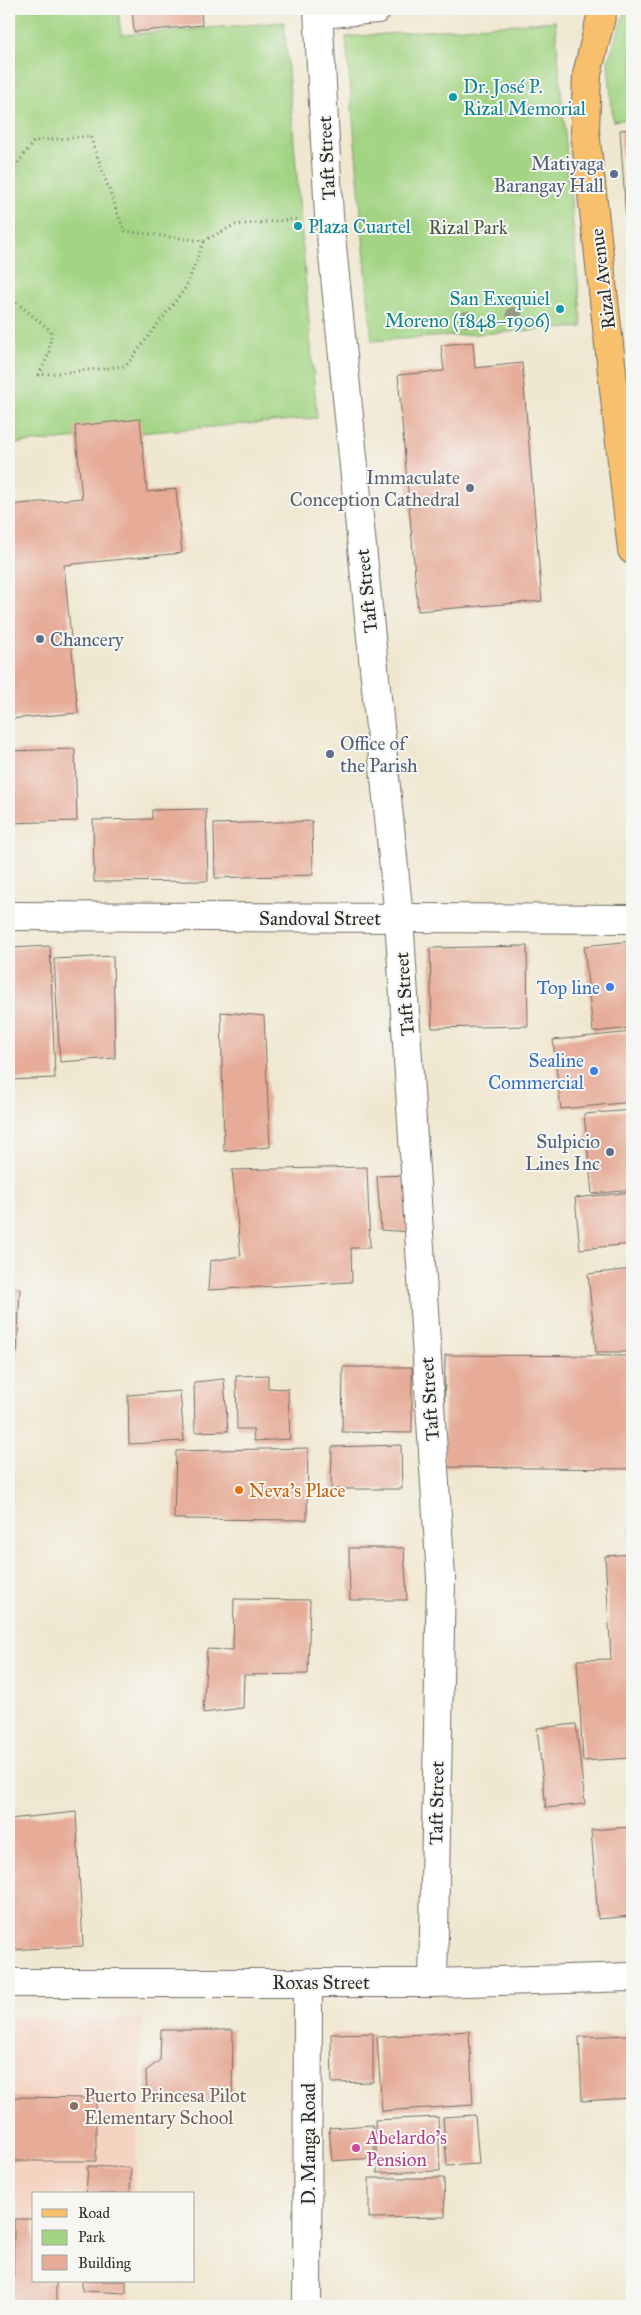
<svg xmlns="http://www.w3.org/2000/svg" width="641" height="2315" viewBox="0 0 641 2315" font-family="'IM FELL Great Primer',serif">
  <rect width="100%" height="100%" fill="#f6f6f2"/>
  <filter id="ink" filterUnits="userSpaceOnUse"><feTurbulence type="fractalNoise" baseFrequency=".02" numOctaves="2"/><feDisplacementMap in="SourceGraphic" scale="10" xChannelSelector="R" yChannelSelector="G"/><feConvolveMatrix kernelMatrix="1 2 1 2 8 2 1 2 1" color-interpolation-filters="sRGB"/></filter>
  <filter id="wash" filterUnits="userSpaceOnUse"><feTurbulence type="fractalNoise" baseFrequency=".0096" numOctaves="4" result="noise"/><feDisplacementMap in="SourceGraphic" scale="20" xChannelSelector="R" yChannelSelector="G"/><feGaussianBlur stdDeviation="1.12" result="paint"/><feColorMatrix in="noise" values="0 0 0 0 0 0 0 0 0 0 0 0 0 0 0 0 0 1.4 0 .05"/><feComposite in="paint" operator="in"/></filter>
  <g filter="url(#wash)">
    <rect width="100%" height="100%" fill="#f0e7d0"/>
    <path fill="#f5d3c1" d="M9,2018L143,2019L134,2194H34V2281H130L129,2306H9Z"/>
    <g fill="#a2d483" stroke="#668057">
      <path d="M9,9H118L121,35L284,22L317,418L9,444Z"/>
      <path d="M626,9H632V119L613,121L608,61Z"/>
      <path d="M555,21L582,327L372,341L346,37Z"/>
    </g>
    <g id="blocks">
      <g fill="#e6ac98">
        <path d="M132,9H201L202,25L134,32Z"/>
        <path d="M632,129V232H627L620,130Z"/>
        <path d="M632,246V278H631L627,247Z"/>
        <path d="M473,342L475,368L522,363L542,601L418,611L398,375L444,371L441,345Z"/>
        <path d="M140,419L147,492L176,489L182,553L64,565L78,713L9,719V505L82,498L75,426Z"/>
        <path d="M75,749L77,821L9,823V751Z"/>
        <path d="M206,809L208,881L94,882L93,820L152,819V810Z"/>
        <path d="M312,821L313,875L215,878L214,824Z"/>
        <path d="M632,941V1028L593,1032L584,946Z"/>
        <path d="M50,946L55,1078L9,1080V948Z"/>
        <path d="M527,946L528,1026L432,1028L430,948Z"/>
        <path d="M113,956L115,1058L60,1062L54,959Z"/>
        <path d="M221,1012L264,1016L270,1147L224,1151Z"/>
        <path d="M632,1032V1102L561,1109L553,1040Z"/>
        <path d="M632,1110V1190L592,1194L584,1114Z"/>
        <path d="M367,1167L370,1248H351L352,1282L208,1290L210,1261L241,1256L232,1170Z"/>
        <path d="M411,1175L412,1232L381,1230L377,1176Z"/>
        <path d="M632,1192V1244L580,1249L575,1198Z"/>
        <path d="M632,1269V1352H596L588,1274Z"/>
        <path d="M9,1288L20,1289L17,1353H9Z"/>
        <path d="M445,1355L632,1356V1469L444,1467Z"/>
        <path d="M343,1367H412V1433L342,1432Z"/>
        <path d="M268,1375V1388L288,1389L290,1439L254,1441L253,1429H237L236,1376Z"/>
        <path d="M224,1379L228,1431L195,1432L194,1382Z"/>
        <path d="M180,1391L184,1441L129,1444L128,1395Z"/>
        <path d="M401,1445L402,1489H331L332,1447Z"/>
        <path d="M308,1448L307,1520L174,1519L176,1451Z"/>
        <path d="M629,1526H632V1758L583,1761L577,1660L611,1659L605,1556L630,1554Z"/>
        <path d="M349,1548H404L407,1600H350Z"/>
        <path d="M234,1599L310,1600L308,1674L244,1675L243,1708L203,1713L207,1649L233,1650Z"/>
        <path d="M576,1724L585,1804L546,1808L537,1728Z"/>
        <path d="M76,1812L83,1946L9,1950V1819Z"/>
        <path d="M630,1827L632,1916L598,1919L591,1830Z"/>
        <path d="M161,2030H233L232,2101L147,2098L146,2071L160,2060Z"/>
        <path d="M469,2031L473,2105L382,2111L377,2037Z"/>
        <path d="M373,2033V2082L332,2083L331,2034Z"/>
        <path d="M632,2035V2098L582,2101L579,2037Z"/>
        <path d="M9,2097L96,2098V2161H9Z"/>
        <path d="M475,2115L479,2164L447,2166L443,2117Z"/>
        <path d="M438,2117L440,2171L377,2173L375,2120Z"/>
        <path d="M372,2125L375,2158L332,2161L329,2128Z"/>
        <path d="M88,2166L131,2168L130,2194H86Z"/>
        <path d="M369,2178H444L445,2217L369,2218Z"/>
        <path d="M14,2219H34V2281H56V2306H13Z"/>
        <path d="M82,2281H126V2293L82,2291Z"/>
      </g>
    </g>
  </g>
  <g filter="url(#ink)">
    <use href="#blocks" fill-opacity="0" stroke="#706d65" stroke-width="1"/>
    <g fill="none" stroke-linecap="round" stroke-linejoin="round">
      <g stroke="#706d65" stroke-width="30">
        <g id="minor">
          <path d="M318,9L329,216L399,918L441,1578L433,1983"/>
          <path d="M319,14L377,9"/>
          <path d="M9,916L632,919"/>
          <path d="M9,1983H433L632,1977"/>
          <path d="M307,2306L308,1982"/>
        </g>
      </g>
      <g stroke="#706d65" stroke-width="30">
        <path id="major" d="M603,9L587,74L585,131L632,550"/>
      </g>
      <g stroke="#706d65" stroke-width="3" stroke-dasharray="1 4" stroke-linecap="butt">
        <path d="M9,175L34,141L90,136L124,231L204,241L234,225L298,219"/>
        <path d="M9,296L51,331L49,353L39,375L126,366L186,287L204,241"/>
      </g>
      <use href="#minor" stroke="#fff" stroke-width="28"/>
      <use href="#major" stroke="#f8bf6c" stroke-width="28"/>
    </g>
    <g fill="#949781">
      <circle cx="514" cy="315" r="8"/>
      <circle cx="467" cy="319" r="8"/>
    </g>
  </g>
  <g fill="#0f9aa8" stroke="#f6f6f2" stroke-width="2">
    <circle cx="453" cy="97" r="5"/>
    <circle cx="298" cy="226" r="5"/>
    <circle cx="560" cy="309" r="5"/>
  </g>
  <g fill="#5c6f8a" stroke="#f6f6f2" stroke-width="2">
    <circle cx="614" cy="174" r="5"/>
    <circle cx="40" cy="639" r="5"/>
    <circle cx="330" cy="754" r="5"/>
    <circle cx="610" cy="1152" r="5"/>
  </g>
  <circle fill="#6b7280" stroke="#f6f6f2" stroke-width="2" cx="470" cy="488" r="5"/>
  <g fill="#3f7fe0" stroke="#f6f6f2" stroke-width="2">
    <circle cx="610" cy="987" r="5"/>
    <circle cx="594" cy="1071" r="5"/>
  </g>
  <circle fill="#e8710a" stroke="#f6f6f2" stroke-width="2" cx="239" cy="1490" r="5"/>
  <circle fill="#8d6e63" stroke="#f6f6f2" stroke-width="2" cx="74" cy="2106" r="5"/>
  <circle fill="#d1479c" stroke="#f6f6f2" stroke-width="2" cx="356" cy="2148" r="5"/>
  <g text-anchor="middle" stroke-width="4" stroke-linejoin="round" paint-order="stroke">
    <g font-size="19" fill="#0d838f" stroke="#f6f6f2" text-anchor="start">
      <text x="463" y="93">Dr. José P.<tspan x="463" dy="22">Rizal Memorial</tspan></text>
      <text x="308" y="233">Plaza Cuartel</text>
      <text x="550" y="305" text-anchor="end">San Exequiel<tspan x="550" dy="22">Moreno (1848–1906)</tspan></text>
    </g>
    <g font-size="19" fill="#2b2b2b" stroke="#f6f6f2">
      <text transform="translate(326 158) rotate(-93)" y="7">Taft Street</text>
      <text transform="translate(602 279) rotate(-97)" y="7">Rizal Avenue</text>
      <text transform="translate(366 591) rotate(-96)" y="7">Taft Street</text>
      <text x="320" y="925">Sandoval Street</text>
      <text transform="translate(404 994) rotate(-94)" y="7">Taft Street</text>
      <text transform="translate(429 1399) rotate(-94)" y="7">Taft Street</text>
      <text transform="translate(436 1803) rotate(-89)" y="7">Taft Street</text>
      <text x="321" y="1989">Roxas Street</text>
      <text transform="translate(308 2144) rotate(-90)" y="7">D. Manga Road</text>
    </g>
    <g font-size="19" fill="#4e5e75" stroke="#f6f6f2" text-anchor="end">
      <text x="604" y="170">Matiyaga<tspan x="604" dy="22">Barangay Hall</tspan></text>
      <text x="50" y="646" text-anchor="start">Chancery</text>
      <text x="340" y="750" text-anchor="start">Office of<tspan x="340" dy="22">the Parish</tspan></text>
      <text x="600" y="1148">Sulpicio<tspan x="600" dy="22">Lines Inc</tspan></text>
    </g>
    <g font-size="19" fill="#495541" stroke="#f6f6f2">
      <text x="468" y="234">Rizal Park</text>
    </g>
    <g font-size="19" fill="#5b616d" stroke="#f6f6f2" text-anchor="end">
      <text x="460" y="484">Immaculate<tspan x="460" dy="22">Conception Cathedral</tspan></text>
    </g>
    <g font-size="19" fill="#366cbe" stroke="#f6f6f2" text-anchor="end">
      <text x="600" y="994">Top line</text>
      <text x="584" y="1067">Sealine<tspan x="584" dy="22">Commercial</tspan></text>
    </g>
    <g font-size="19" fill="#c56008" stroke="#f6f6f2" text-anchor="start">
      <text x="249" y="1497">Neva's Place</text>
    </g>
    <g font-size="19" fill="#785e54" stroke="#f6f6f2" text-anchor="start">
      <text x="84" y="2102">Puerto Princesa Pilot<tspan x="84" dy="22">Elementary School</tspan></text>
    </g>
    <g font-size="19" fill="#b23c85" stroke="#f6f6f2" text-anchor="start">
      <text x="366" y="2144">Abelardo's<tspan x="366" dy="22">Pension</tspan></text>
    </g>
  </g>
  <rect width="641" height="2315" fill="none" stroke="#f6f6f2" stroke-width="30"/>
  <rect x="32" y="2192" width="162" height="90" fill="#f6f6f2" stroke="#a5a5a2"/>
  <rect x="42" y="2209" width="25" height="8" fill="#f8bf6c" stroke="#a5a5a2"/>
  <text x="78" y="2218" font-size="15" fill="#2b2b2b">Road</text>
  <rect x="42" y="2230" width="25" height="15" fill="#a2d483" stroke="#a5a5a2"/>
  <text x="78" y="2242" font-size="15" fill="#2b2b2b">Park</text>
  <rect x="42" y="2255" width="25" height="15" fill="#e6ac98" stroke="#a5a5a2"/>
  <text x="78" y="2268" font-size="15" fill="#2b2b2b">Building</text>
</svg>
